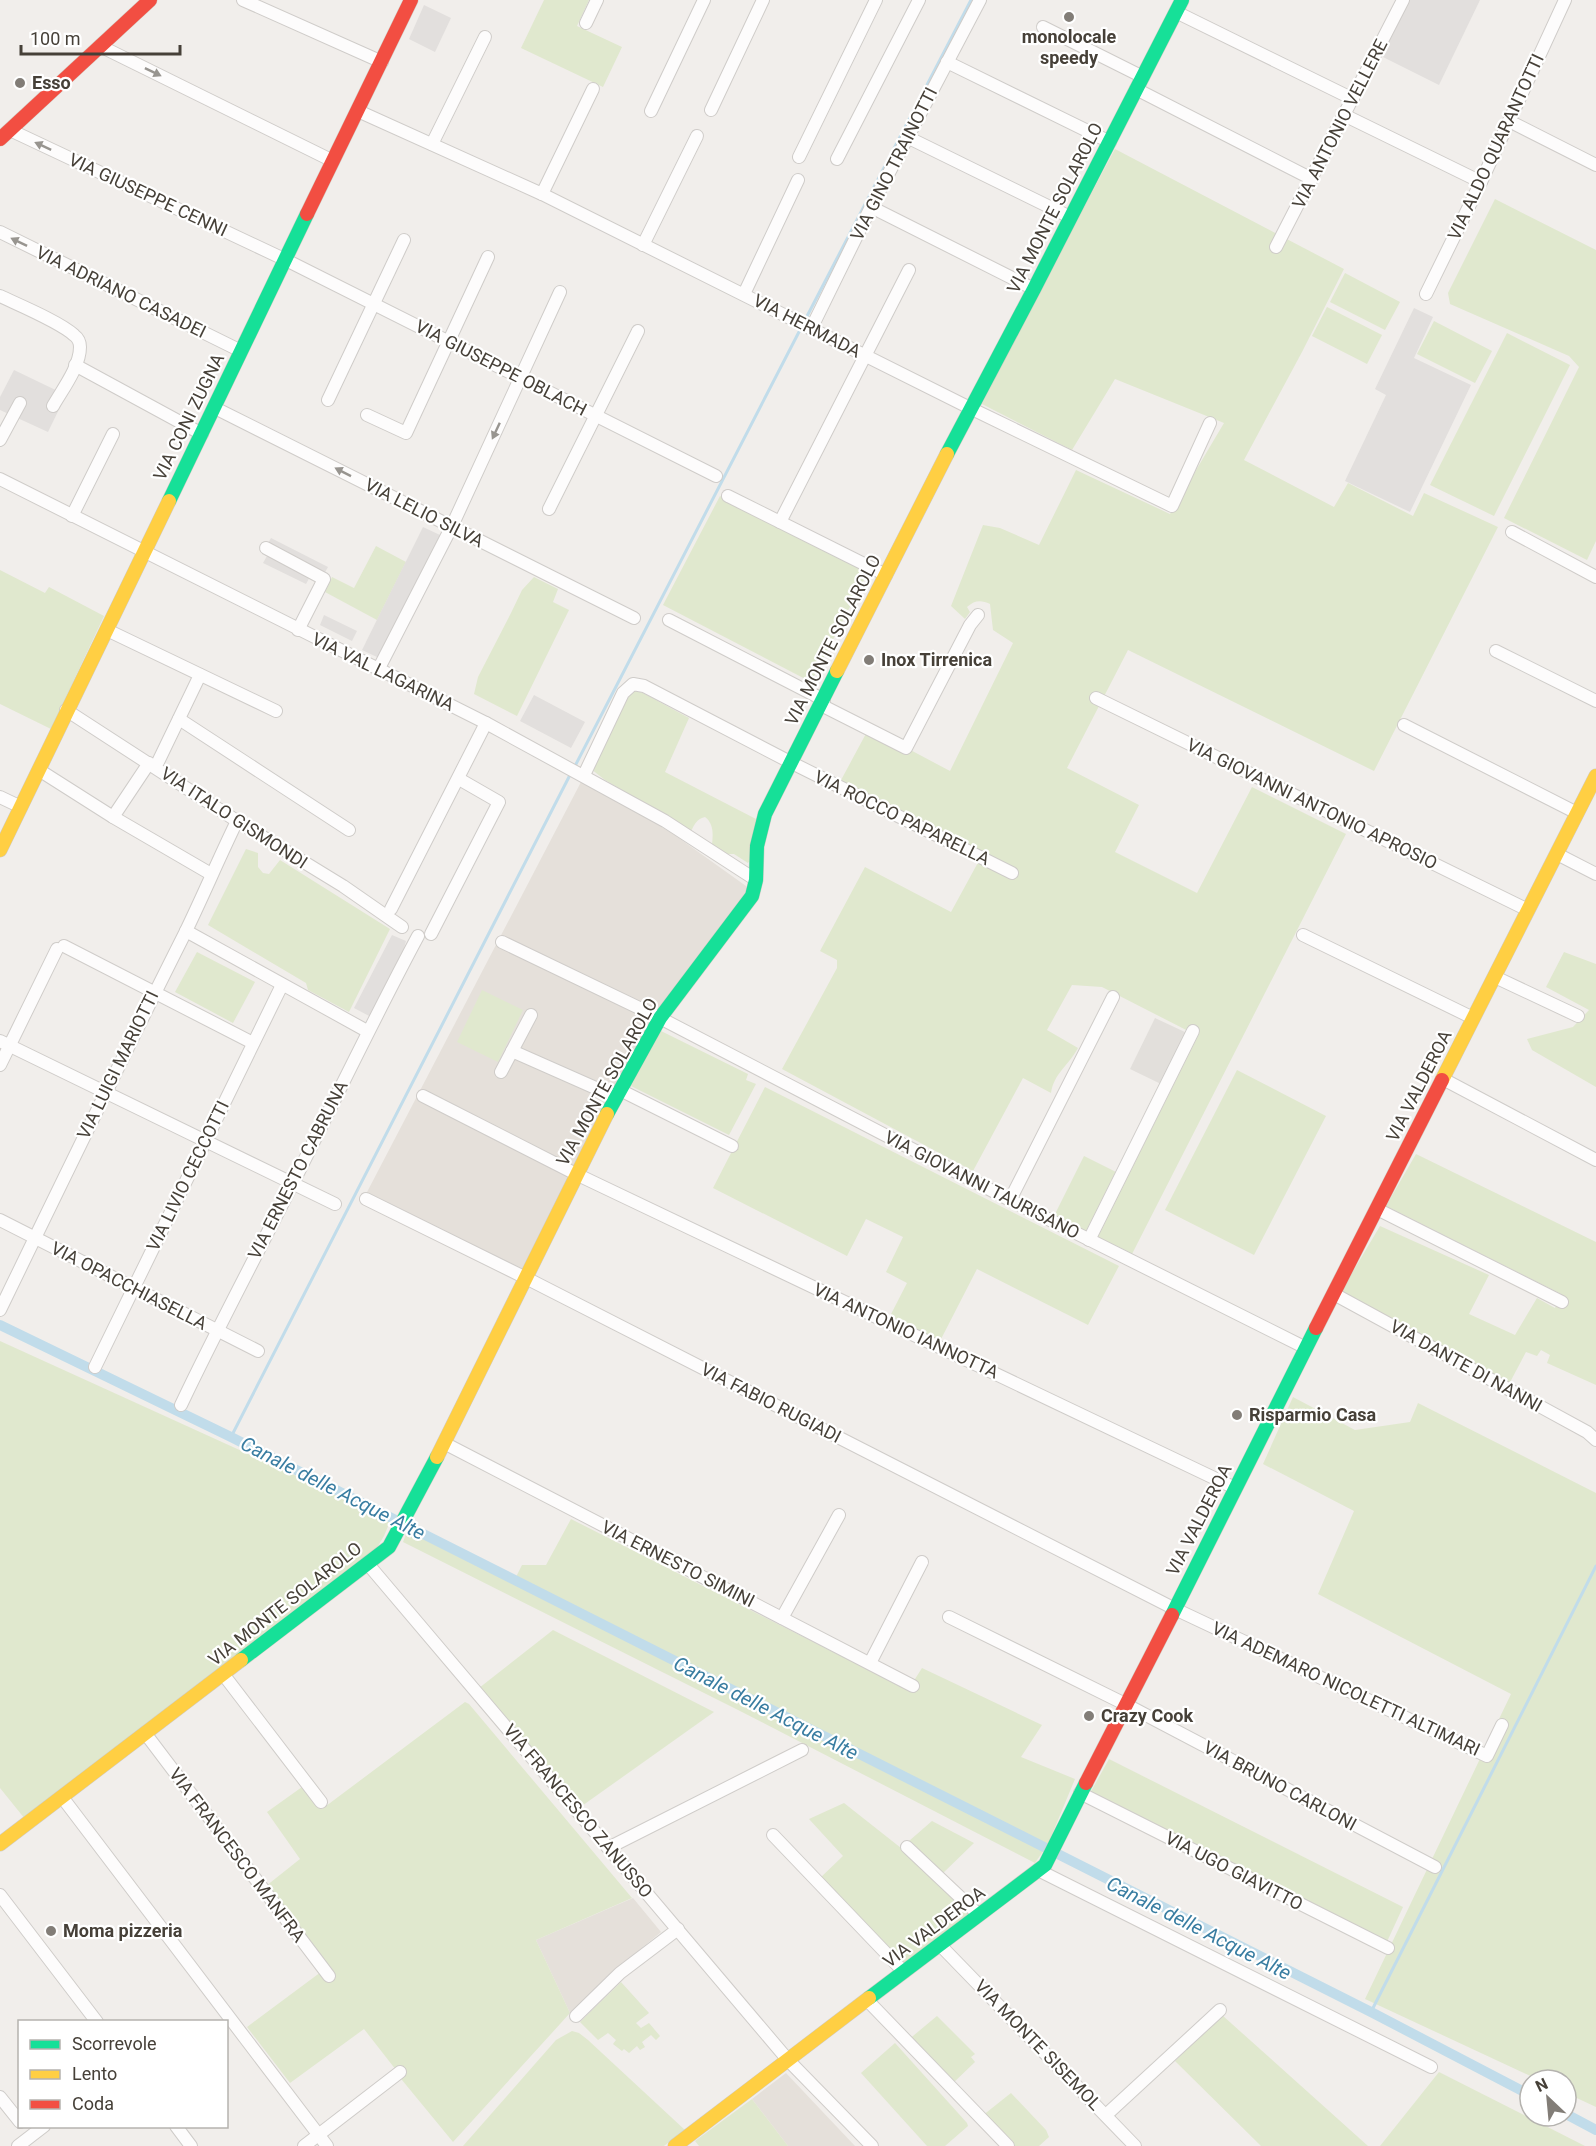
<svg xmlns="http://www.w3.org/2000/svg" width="1596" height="2146" viewBox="0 0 1596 2146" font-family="Roboto,sans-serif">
  <rect width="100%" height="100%" fill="#f1eeeb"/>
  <g fill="#e5e0da">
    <path d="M581,782L643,815L676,836L746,886L748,891L701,954L525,1270L366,1194Z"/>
    <path d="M633,1898L661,1932L614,1971L570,2013L536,1940Z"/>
    <path d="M786,2073L855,2146H788L752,2099Z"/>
  </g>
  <path fill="#e2dfdb" d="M1155,1018L1187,1033L1161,1084L1130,1069Z"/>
  <g fill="#e0e8ce">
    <path d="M544,0H589L577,26L622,47L603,87L521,48Z"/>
    <path d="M1115,149L1344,269L1302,352L1244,460L1334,507L1348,483L1413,516L1424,493L1498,527L1374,771L1128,650L1067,768L1139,805L1115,852L1197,893L1252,787L1346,834L1131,1256L1093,1237L1196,1035L1102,987L1072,985L1047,1030L1078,1048C1069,1065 1054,1073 1051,1093L1023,1078L973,1171L782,1069L837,968V960L820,951L865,867L951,912L981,857L840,782L869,728L950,771L1013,643L993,630L990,604C981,600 975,600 967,607L970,612L965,619L951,606L983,525L1000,528L1039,545L1076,470L1170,514L1224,423L1115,379L1072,450L982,404L1025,318Z"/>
    <path d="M1495,199L1596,250V541L1587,560L1504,518L1579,367L1569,356L1450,304L1448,293Z"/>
    <path d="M1345,273L1400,302L1385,330L1330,302Z"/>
    <path d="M1327,307L1382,335L1367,364L1312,336Z"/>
    <path d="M1434,321L1492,351L1475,383L1417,354Z"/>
    <path d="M1507,333L1570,365L1494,516L1430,485Z"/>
    <path d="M720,496L868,572L811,682L663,605Z"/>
    <path d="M376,546L406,562L377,620L325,592L332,577L354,588Z"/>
    <path d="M0,570L45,593L49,587L104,616L51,729L0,704Z"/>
    <path d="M534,577L558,589L553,602L569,610L517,716L474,694L478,677L511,613L522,590Z"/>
    <path d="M630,689L643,693L689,718L665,772L756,819L752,858L748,863L734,854H723L712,845C713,834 714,824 705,817C696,819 694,825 690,834L651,807L605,780L591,769Z"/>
    <path d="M246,849L258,853V867L263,873L269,874L280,860L390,929L349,1012L308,990L306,983L208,925Z"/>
    <path d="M197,952L255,982L233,1023L175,992Z"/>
    <path d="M1564,952L1596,964V1087L1532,1050L1527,1039L1573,1027L1589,1010L1546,987Z"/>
    <path d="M482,990L523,1010L498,1062L457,1042Z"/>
    <path d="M659,1030L748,1074L746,1080L756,1084L729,1135L631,1086Z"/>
    <path d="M1237,1070L1326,1116L1254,1255L1165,1210Z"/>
    <path d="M765,1087L1119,1266L1088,1325L977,1269L939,1343L889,1318L907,1283L886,1272L903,1237L866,1219L847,1256L713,1188Z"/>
    <path d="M1416,1154L1596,1242V1385L1547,1363L1550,1355L1541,1350L1537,1356L1526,1352L1508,1386L1339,1295L1380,1226L1489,1275L1469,1314L1515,1335L1537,1298L1555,1308L1561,1294L1386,1206Z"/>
    <path d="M1084,1156L1118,1173L1087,1235L1053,1218Z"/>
    <path d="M0,1341L391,1519L384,1536L372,1556L25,1819L0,1788Z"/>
    <path d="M1293,1397L1355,1430L1410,1422L1418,1403L1596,1493V2107L1566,2093V2080H1539L1365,1999L1511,1694L1318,1594L1354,1511L1263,1464Z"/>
    <path d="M571,1519L908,1690L922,1668L1042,1725L1021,1757L1075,1779L1048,1844L1035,1863L740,1711L403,1542L408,1529L513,1583L522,1565H546Z"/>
    <path d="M553,1630L714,1712L579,1808L479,1688Z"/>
    <path d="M465,1702L469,1704L632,1898L536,1940L570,2013L453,2142L402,2080L401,2069L396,2070L364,2029L290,2083L247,2027L329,1966L266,1886L300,1859L267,1812L302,1787L322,1809Z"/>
    <path d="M1109,1759L1403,1907L1385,1946L1089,1795Z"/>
    <path d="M844,1803L901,1848L932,1821L974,1843L942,1874L979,1911L904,1971L818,1880L843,1856L809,1819Z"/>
    <path d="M621,1982L649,2013L636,2023L641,2028L649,2023L660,2036L656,2040L651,2035L642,2042L645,2047L640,2050L637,2046L629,2053L624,2049L622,2051L613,2044L616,2040L608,2033L598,2040L580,2022Z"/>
    <path d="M1222,2015L1368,2146H1261L1175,2061Z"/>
    <path d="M937,2016L975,2054L971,2057L975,2062L951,2085L907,2041Z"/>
    <path d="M572,2031L579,2033L588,2040L685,2130L664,2146H463L556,2040Z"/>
    <path d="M895,2043L967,2123L968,2126L945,2146H927L861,2073Z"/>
    <path d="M1439,2072L1585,2146H1380Z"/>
    <path d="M1011,2093L1046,2130L1049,2137L1039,2146H1006L982,2116Z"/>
    <path d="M752,2099L788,2146H699L695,2141Z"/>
  </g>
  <g fill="#e2dfdd">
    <path d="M1407,0H1480L1439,85L1379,55Z"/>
    <path d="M424,5L451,18L435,52L409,39Z"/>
    <path d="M1414,308L1433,317L1414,358L1471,385L1410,512L1345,481L1386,395L1375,389Z"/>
    <path d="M14,370L66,395L48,432L0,410V397Z"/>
    <path d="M423,527L440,535L379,658L362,650Z"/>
    <path d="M271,538L328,567L324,574L314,569L306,584L263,563L267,556L262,554Z"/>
    <path d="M324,615L357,631L352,641L320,625Z"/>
    <path d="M534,695L585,722L571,748L520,721Z"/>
    <path d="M392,935L406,941L401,960L371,1017L354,1008Z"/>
  </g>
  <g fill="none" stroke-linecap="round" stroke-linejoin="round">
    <g stroke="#c1dcea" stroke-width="3">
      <path d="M804,322L971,0"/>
      <path d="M574,768L801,328"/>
      <path d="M231,1437L571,773"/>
      <path d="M1371,2012L1596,1566"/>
    </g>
    <g stroke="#c1dcea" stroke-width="10">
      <path d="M0,1325L231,1437L1371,2012L1530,2095"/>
      <path d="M1566,2114L1596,2130"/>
    </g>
    <g stroke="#cfccc9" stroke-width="14">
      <g id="street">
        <path d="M243,0L382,62"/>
        <path d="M1176,12L1353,99"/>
        <path d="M586,23L597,0"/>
        <path d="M1043,27L1143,77"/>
        <path d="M100,46L333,161"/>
        <path d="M947,62L1110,142"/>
        <path d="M1136,89L1312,179"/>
        <path d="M711,110L763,0"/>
        <path d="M358,111L542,194L970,408L1172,506L1210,423"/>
        <path d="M651,111L704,0"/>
        <path d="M1344,115L1481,182"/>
        <path d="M1509,121L1596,165"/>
        <path d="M10,130L286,260L716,476"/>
        <path d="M907,137L1070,217"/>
        <path d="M432,144L485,37"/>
        <path d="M799,157L876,0"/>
        <path d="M837,159L919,0"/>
        <path d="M542,194L593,89"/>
        <path d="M871,207L1034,289"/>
        <path d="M0,232L241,351"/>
        <path d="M643,245L697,136"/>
        <path d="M1276,247L1403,0"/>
        <path d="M744,294L798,180"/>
        <path d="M1426,294L1481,182L1565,0"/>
        <path d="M0,296C19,305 60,322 74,335C78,338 80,343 80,347C80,367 62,390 53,406"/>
        <path d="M811,329L871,207L980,0"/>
        <path d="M75,365L202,434"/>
        <path d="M328,400L404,240"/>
        <path d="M215,408L634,618"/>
        <path d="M367,415L406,433L488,257"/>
        <path d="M0,440L20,403"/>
        <path d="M0,479L486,723L665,821L756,880"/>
        <path d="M728,496L886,575"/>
        <path d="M549,509L638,331"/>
        <path d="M72,516L113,434"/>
        <path d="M780,522L909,270"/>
        <path d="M1512,532L1596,577"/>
        <path d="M266,548L324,579L298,630"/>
        <path d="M669,620L824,700"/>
        <path d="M107,630L276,711"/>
        <path d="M1496,651L1596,701"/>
        <path d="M378,670L452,526L560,292"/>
        <path d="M1096,698L1528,910"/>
        <path d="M821,705L906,748L970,625L978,615"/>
        <path d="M66,710L237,821L343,886L402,927"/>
        <path d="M179,719L349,830"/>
        <path d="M1404,725L1577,813"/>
        <path d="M158,762L200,675"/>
        <path d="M39,770L113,817L211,874"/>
        <path d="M584,775L623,693L633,684L644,686L792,763L1012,873"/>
        <path d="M0,797L21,807"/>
        <path d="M113,817L149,763"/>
        <path d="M1557,854L1596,874"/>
        <path d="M391,909L486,723"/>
        <path d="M186,931L367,1031"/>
        <path d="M431,934L499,802L459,779"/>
        <path d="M1303,935L1473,1018"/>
        <path d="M502,942L660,1018L1010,1200L1306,1348"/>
        <path d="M64,946L253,1043"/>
        <path d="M1495,977L1578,1016"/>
        <path d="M0,1041L335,1204"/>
        <path d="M512,1051L616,1097"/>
        <path d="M0,1065L57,949"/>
        <path d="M501,1072L531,1015"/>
        <path d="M1443,1079L1596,1160"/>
        <path d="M620,1090L732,1146"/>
        <path d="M423,1096L576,1174L1235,1488"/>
        <path d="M366,1199L526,1278L1175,1609L1487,1756L1502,1725"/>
        <path d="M1010,1200L1113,997"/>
        <path d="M1377,1209L1562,1302"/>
        <path d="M0,1220L258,1351"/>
        <path d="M1089,1240L1193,1031"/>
        <path d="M1334,1294L1587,1432L1596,1440"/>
        <path d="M0,1310C61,1184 122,1058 185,933C203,896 219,858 237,821"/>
        <path d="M95,1367L282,985"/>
        <path d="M181,1405C216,1331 255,1258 292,1185C334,1102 374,1018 418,936"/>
        <path d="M444,1443L913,1686"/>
        <path d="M367,1563L788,2060L872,2146"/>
        <path d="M949,1617L1125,1704L1435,1867"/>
        <path d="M782,1618L839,1515"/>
        <path d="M870,1663L922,1562"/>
        <path d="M223,1674L321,1802"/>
        <path d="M145,1733L329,1976"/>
        <path d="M1080,1793L1388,1948"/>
        <path d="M62,1797L327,2146"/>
        <path d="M773,1835L904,1972"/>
        <path d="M907,1847L979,1915"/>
        <path d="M608,1848L802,1750"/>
        <path d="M1038,1870L1431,2067"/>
        <path d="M0,1895L97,2022"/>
        <path d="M940,1945L1135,2146"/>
        <path d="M867,2000L1008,2146"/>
        <path d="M576,2016L620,1973L678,1929"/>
        <path d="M0,2097L20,2122"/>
        <path d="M1106,2115L1220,2010"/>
        <path d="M176,2126L191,2146"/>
        <path d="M18,2146L44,2126"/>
        <path d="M304,2146L400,2072"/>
      </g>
    </g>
    <g stroke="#d0cbc3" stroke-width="15">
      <g id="fast">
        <path d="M947,454L1034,289L1182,0"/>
        <path d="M169,501L307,214"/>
        <path d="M607,1114L660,1018L752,896L756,880L757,846L765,814L837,671"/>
        <path d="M1172,1615L1316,1328"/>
        <path d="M241,1660L389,1547L437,1457"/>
        <path d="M869,1998L1045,1865L1086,1783"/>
      </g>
    </g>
    <g stroke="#d0cbc3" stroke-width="15">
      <g id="slow">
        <path d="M837,671L947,454"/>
        <path d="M0,850L169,501"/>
        <path d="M1442,1080L1596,776"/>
        <path d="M437,1457L607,1114"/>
        <path d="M0,1844L241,1660"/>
        <path d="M675,2146L869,1998"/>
      </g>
    </g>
    <g stroke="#d0cbc3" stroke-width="15">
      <g id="jam">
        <path d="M0,139L150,0"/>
        <path d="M307,214L411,0"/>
        <path d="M1316,1328L1442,1080"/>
        <path d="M1086,1783L1172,1615"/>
      </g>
    </g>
    <use href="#street" stroke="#fdfcfc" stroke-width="12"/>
    <use href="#fast" stroke="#16e098" stroke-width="14"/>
    <use href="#slow" stroke="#ffcf43" stroke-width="14"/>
    <use href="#jam" stroke="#f24e42" stroke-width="14"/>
  </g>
  <defs><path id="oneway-solid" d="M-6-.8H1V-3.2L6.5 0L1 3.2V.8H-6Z" transform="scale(1.5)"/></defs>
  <g fill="#989590">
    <use href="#oneway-solid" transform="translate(153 72) rotate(26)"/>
    <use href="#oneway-solid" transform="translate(43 146) rotate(-155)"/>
    <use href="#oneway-solid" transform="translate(19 242) rotate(-154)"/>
    <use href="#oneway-solid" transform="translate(496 431) rotate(115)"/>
    <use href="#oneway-solid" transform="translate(343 472) rotate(-153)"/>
  </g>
  <g fill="#827d77" stroke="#fff" stroke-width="2">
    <circle cx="1069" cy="17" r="6"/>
    <circle cx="20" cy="83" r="6"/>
    <circle cx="869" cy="660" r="6"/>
    <circle cx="1237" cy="1415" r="6"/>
    <circle cx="1089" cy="1716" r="6"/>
    <circle cx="51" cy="1931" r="6"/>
  </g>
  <g text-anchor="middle" stroke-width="4.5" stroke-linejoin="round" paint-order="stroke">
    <g font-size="18" font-weight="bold" fill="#464038" stroke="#fff" text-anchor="start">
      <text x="1069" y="43" text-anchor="middle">monolocale<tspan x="1069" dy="21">speedy</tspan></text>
      <text x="32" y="89">Esso</text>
      <text x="881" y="666">Inox Tirrenica</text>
      <text x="1249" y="1421">Risparmio Casa</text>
      <text x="1101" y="1722">Crazy Cook</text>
      <text x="63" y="1937">Moma pizzeria</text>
    </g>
    <g font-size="18" fill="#464038" stroke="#fff">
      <text transform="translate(1340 124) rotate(-63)" y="6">VIA ANTONIO VELLERE</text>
      <text transform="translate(1496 147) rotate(-65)" y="6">VIA ALDO QUARANTOTTI</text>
      <text transform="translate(894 164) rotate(-63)" y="6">VIA GINO TRAINOTTI</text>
      <text transform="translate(148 195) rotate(25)" y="6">VIA GIUSEPPE CENNI</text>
      <text transform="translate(1055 208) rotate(-63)" y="6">VIA MONTE SOLAROLO</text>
      <text transform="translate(121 292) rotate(26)" y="6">VIA ADRIANO CASADEI</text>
      <text transform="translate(807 326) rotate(27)" y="6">VIA HERMADA</text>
      <text transform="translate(501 368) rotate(27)" y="6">VIA GIUSEPPE OBLACH</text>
      <text transform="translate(189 417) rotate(-64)" y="6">VIA CONI ZUGNA</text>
      <text transform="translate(424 513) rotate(27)" y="6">VIA LELIO SILVA</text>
      <text transform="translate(833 640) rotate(-63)" y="6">VIA MONTE SOLAROLO</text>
      <text transform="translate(383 672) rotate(26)" y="6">VIA VAL LAGARINA</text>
      <text transform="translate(1312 804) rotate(26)" y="6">VIA GIOVANNI ANTONIO APROSIO</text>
      <text transform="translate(234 818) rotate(33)" y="6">VIA ITALO GISMONDI</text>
      <text transform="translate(902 818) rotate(26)" y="6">VIA ROCCO PAPARELLA</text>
      <text transform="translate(118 1065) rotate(-64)" y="6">VIA LUIGI MARIOTTI</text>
      <text transform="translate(607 1082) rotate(-61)" y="6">VIA MONTE SOLAROLO</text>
      <text transform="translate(1419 1086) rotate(-63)" y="6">VIA VALDEROA</text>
      <text transform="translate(298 1170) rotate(-63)" y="6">VIA ERNESTO CABRUNA</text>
      <text transform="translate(188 1176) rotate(-64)" y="6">VIA LIVIO CECCOTTI</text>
      <text transform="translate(982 1185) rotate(27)" y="6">VIA GIOVANNI TAURISANO</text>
      <text transform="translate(129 1286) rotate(27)" y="6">VIA OPACCHIASELLA</text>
      <text transform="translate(906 1331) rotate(25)" y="6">VIA ANTONIO IANNOTTA</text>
      <text transform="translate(1466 1366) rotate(29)" y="6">VIA DANTE DI NANNI</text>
      <text transform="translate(771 1403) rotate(27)" y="6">VIA FABIO RUGIADI</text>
      <text transform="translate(1199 1520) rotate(-63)" y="6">VIA VALDEROA</text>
      <text transform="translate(678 1564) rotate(27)" y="6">VIA ERNESTO SIMINI</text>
      <text transform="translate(285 1604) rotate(-38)" y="6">VIA MONTE SOLAROLO</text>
      <text transform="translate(1346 1689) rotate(25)" y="6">VIA ADEMARO NICOLETTI ALTIMARI</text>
      <text transform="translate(1280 1786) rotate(28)" y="6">VIA BRUNO CARLONI</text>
      <text transform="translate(578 1811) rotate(50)" y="6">VIA FRANCESCO ZANUSSO</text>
      <text transform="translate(237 1855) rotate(53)" y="6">VIA FRANCESCO MANFRA</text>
      <text transform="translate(1234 1871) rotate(27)" y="6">VIA UGO GIAVITTO</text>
      <text transform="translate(934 1927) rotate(-37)" y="6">VIA VALDEROA</text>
      <text transform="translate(1038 2045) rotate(46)" y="6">VIA MONTE SISEMOL</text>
    </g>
    <g font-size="20" font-style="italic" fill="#397da1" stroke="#fff">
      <text transform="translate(333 1488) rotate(27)" y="7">Canale delle Acque Alte</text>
      <text transform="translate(766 1708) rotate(27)" y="7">Canale delle Acque Alte</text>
      <text transform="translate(1199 1928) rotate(27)" y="7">Canale delle Acque Alte</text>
    </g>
  </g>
  <rect x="18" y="2020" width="210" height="108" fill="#ffffff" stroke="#b5b3af" stroke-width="1.5"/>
  <rect x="30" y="2040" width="30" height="9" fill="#16e098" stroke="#b5b3af" stroke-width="1.5"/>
  <text x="72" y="2050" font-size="18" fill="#464038">Scorrevole</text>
  <rect x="30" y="2070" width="30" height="9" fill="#ffcf43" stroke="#b5b3af" stroke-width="1.5"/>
  <text x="72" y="2080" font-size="18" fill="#464038">Lento</text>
  <rect x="30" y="2100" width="30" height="9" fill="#f24e42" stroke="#b5b3af" stroke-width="1.5"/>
  <text x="72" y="2110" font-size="18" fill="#464038">Coda</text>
  <g transform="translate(1548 2098) rotate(334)"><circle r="28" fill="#ffffff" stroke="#b5b3af" stroke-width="1.5"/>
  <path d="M0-4.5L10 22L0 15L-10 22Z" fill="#827d77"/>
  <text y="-9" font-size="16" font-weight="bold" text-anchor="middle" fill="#464038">N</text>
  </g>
  <path d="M21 45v9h159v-9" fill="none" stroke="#464038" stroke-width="3"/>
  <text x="30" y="45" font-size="18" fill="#464038" stroke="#ffffff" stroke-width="4.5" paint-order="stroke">100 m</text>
</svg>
